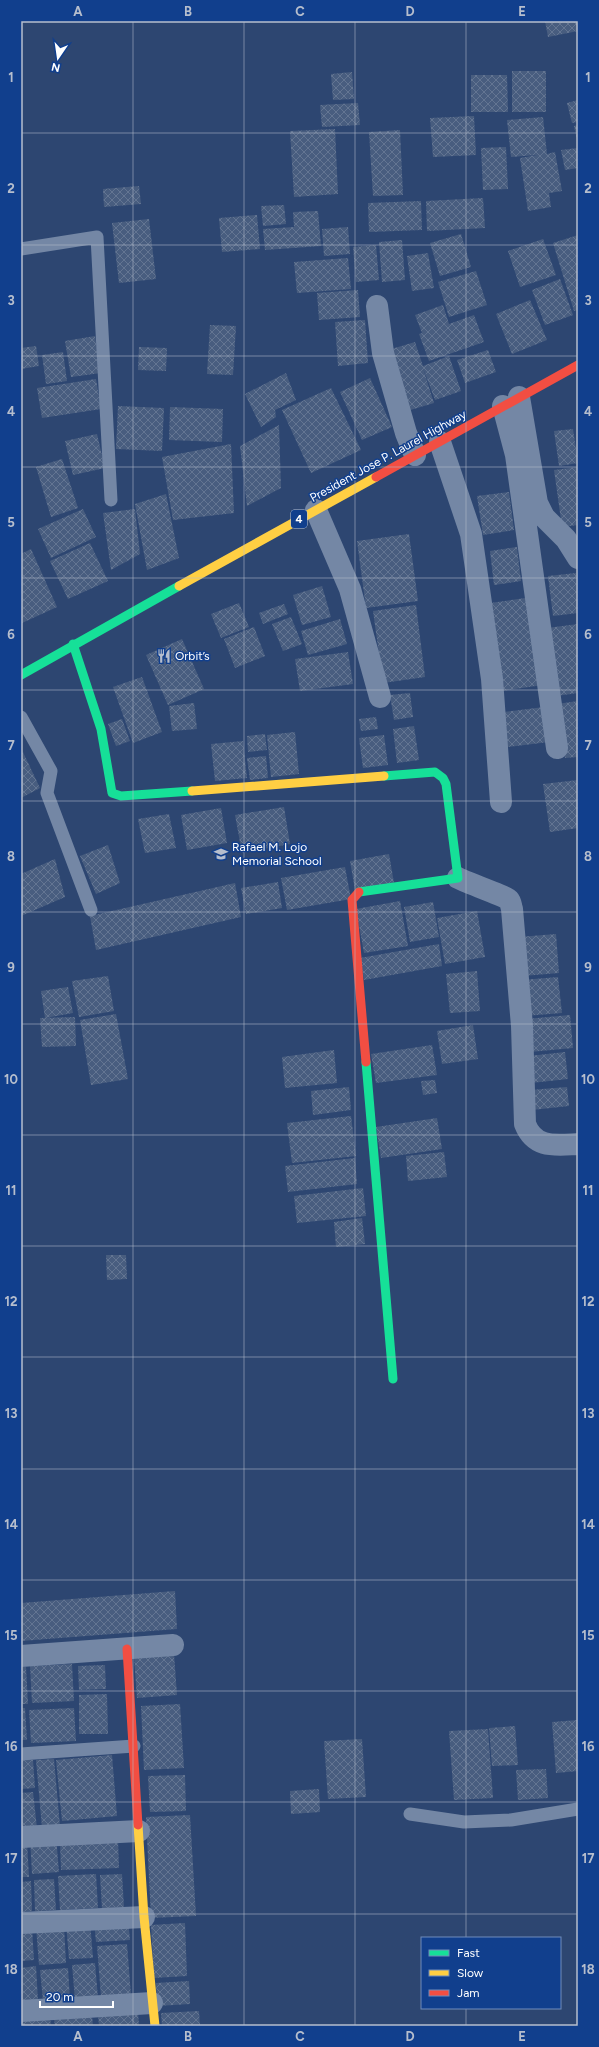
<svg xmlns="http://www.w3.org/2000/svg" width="599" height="2047" font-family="Figtree,sans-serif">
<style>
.building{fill:url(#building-cross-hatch)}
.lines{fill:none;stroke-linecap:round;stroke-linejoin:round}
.lane{stroke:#7487a5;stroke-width:13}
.street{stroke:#7487a5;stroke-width:22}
.fast{stroke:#16e098;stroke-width:9}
.slow{stroke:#ffcf43;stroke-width:9}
.jam{stroke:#f24e42;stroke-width:9}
.grid{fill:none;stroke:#b6becd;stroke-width:1;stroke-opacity:0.55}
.labels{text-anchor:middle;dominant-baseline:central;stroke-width:3;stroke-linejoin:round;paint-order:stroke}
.shield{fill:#113f8d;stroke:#b8c5dd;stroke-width:1}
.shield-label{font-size:11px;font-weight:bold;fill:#fff}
.street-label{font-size:12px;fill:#fff;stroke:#113f8d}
.poi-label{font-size:12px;fill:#fff;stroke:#113f8d;text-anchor:start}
.neatline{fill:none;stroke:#b6becd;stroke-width:1.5}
.grid-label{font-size:13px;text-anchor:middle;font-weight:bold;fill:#b6becd}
</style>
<defs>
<pattern id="building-cross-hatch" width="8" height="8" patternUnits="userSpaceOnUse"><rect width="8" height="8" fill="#485d7f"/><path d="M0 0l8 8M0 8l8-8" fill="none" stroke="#637592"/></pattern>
</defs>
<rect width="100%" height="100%" fill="#2d4671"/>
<path class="building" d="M545,21H577L578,31L548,37Z
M512,71H546V112H512Z
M352,72L354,99L333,100L331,74Z
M471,75H507L508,112H471Z
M578,100V122L572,123L567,103Z
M358,103L360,125L322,127L320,105Z
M474,116L476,155L433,157L430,118Z
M543,117L547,154L555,152L562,191L549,193L551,207L528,211L520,158L537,155L511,157L507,120Z
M578,125V140H577L574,126Z
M335,129L338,194L294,197L290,131Z
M400,130L403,195L373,196L369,132Z
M506,147L508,189L483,190L481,148Z
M578,148V168L565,170L561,150Z
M139,186L141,204L104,207L103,189Z
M483,198L485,228L427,231L426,201Z
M421,201L422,230L369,232L368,203Z
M284,205L286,224L263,226L261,206Z
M318,211L321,246L265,250L263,229L294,227L293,212Z
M257,215L260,249L222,252L219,218Z
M149,219L156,279L119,283L112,223Z
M348,227L350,254L324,256L322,229Z
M461,234L471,267L440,276L430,243Z
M578,235V310L574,311L553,243Z
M543,239L556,275L520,287L508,251Z
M402,240L405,280L382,282L379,242Z
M376,245L379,280L356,282L353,247Z
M428,253L434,288L412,291L407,256Z
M348,258L351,289L297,293L294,262Z
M476,271L487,305L449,317L438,282Z
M560,279L573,315L545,325L532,290Z
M358,290L360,317L319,320L317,293Z
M530,300L547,340L512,354L496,314Z
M443,305L449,324L474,315L484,342L429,361L419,334L422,333L415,315Z
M365,320L368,363L338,366L335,322Z
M210,325L236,326L233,375L207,374Z
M95,336L101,373L71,377L65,341Z
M415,342L423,366L449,356L461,391L435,400L423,368L434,403L407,411L388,350Z
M36,346L39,366L21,369V348Z
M139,347L167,348L166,371L138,370Z
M488,350L496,372L465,383L457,360Z
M63,352L67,381L46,384L42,355Z
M286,373L296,400L275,410L276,417L261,427L245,394Z
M370,378L392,427L362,440L340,392Z
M96,379L101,409L42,418L37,388Z
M331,388L361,450L311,473L282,410Z
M118,406L164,408L162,451L116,449Z
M170,407L223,409L222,442L169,440Z
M279,425L281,488L247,506L240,446Z
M573,429L578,463L559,466L554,431Z
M97,434L105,468L73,475L65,441Z
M231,444L234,513L173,520L162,457Z
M62,459L78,508L51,517L36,467Z
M578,467V525L562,527L554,470Z
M509,492L514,530L483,535L477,496Z
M166,494L179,558L147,570L135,504Z
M83,509L96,537L51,558L38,529Z
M135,509L140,554L111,570L103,513Z
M409,534L418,601L366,608L357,541Z
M90,543L108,581L68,599L50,561Z
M517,547L521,581L494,585L490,551Z
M31,549L57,607L22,623L21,554Z
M576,573L578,613L553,616L548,576Z
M322,586L331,617L302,625L293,595Z
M532,597L543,685L502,691L490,603Z
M239,603L249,627L221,638L211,614Z
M284,604L288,614L263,624L259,613Z
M416,605L425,677L383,683L373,611Z
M291,617L302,644L283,651L272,624Z
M340,619L347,644L308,655L301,631Z
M578,624V693L556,696L547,628Z
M254,627L265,656L235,668L224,639Z
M182,639L204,689L168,705L146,655Z
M348,652L353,684L300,691L295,659Z
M142,677L162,732L133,743L113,687Z
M410,693L413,717L394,720L390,695Z
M578,701V757L565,758L557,704Z
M194,703L197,729L172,731L169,706Z
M544,707L549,742L507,747L503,712Z
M376,717L378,729L361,731L359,719Z
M122,719L130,741L116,746L108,724Z
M414,726L419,760L397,763L393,729Z
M295,732L299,774L271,777L267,735Z
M265,734L267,750L248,752L247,736Z
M384,735L388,765L363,768L359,738Z
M243,741L247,778L215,781L211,744Z
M21,748L40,788L21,798Z
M266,756L268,778L250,780L247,758Z
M578,780V828L550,832L543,784Z
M284,807L290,844L242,853L235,815Z
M221,808L227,843L187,850L181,815Z
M169,814L176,848L145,853L138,819Z
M108,845L120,883L96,894L80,856Z
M389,854L394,883L355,890L350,861Z
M55,859L65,897L21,916V874Z
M345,867L351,899L287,910L281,878Z
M278,882L282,908L246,914L241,888Z
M235,883L241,917L96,950L90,916Z
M400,901L408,946L364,953L356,909Z
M433,902L439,937L410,942L404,907Z
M477,911L485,957L445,964L437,918Z
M556,934L559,973L523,976L519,937Z
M439,944L442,966L364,980L360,958Z
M477,971L480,1011L450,1013L446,974Z
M108,976L114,1011L79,1017L72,981Z
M558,977L562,1013L525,1016L522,980Z
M68,987L73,1013L45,1018L41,991Z
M116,1014L128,1079L91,1085L80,1020Z
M570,1015L573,1048L530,1052L526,1019Z
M75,1017L76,1046L42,1047L40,1018Z
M473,1025L478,1059L442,1064L437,1031Z
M432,1045L437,1075L376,1083L371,1054Z
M334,1050L337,1083L285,1088L282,1057Z
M565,1052L568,1079L531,1083L529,1056Z
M435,1080L437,1093L423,1095L421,1081Z
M349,1087L351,1110L313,1115L311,1091Z
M567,1087L569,1106L532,1110L530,1090Z
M351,1116L356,1156L292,1163L287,1123Z
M437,1118L442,1149L381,1158L376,1127Z
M444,1152L447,1177L408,1181L406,1156Z
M355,1158L357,1184L288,1192L285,1166Z
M363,1188L366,1216L297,1223L294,1196Z
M362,1218L365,1244L336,1247L334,1222Z
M106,1255H126L127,1279L107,1280Z
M175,1591L177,1629L21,1641V1603Z
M174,1654L177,1695L137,1698L134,1657Z
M72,1664L74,1701L32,1703L30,1666Z
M105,1665L106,1689L79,1690L78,1666Z
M21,1667H26L28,1704H21Z
M107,1694L108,1734H79V1695Z
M180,1704L184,1768L144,1770L141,1706Z
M21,1708H25L27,1740H21Z
M74,1708L76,1741L31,1743L29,1710Z
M578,1720V1771L556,1773L552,1722Z
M515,1726L518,1765L492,1766L489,1728Z
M488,1729L493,1798L454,1800L449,1731Z
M362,1739L366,1797L328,1799L324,1741Z
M112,1755L117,1816L62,1821L56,1760Z
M54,1759L60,1826L42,1828L36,1760Z
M21,1760H33L35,1788L21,1789Z
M546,1769L548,1798L518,1800L516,1770Z
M185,1775L186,1811L150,1812L148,1776Z
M319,1789L320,1812L291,1814L290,1791Z
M33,1792L37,1828L21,1830V1793Z
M190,1815L196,1916L151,1918L146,1817Z
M56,1836L59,1872L32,1874L30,1837Z
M118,1839L119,1868L61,1870L60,1842Z
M21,1842H27L29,1877H21Z
M96,1874L98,1908L60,1910L58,1876Z
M122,1874L124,1907L102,1909L100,1875Z
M54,1879L56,1910L35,1911L34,1880Z
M31,1881L32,1911L21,1912V1882Z
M128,1919L130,1940L96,1942L94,1921Z
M90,1921L93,1958L69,1959L66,1923Z
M185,1923L187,1976L154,1978L151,1925Z
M64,1926L66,1963L39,1965L36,1927Z
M32,1928L34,1960L21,1961V1929Z
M127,1944L131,1995L101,1997L97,1946Z
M95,1963L98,1998L75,2000L72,1965Z
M36,1966L38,2001L21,2002V1968Z
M68,1968L70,1999L43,2001L40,1970Z
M189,1981L190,2004L157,2006L156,1983Z
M138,2011L139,2026H99L98,2014Z
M199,2011L200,2026H162L161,2013Z
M92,2016L93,2026H55L54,2019Z
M50,2017L51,2026H21V2019Z"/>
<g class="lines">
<path class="lane" d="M21,249L97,237L111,500
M21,717L51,771L47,793L91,910
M21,1754L134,1746
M410,1814L464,1822L511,1820L578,1809"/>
<path class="street" d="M377,306L383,353L406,433L415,455
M519,397L537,503L544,517L566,539L578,558
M503,406L516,455L557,748
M440,442L471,534L492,679L501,802
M316,510L350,589L380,697
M458,878C465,882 508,897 509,900C511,902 511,907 512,909L522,1026L525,1124C535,1149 555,1145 578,1144
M21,1656L173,1645
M21,1837L139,1831
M21,1923L144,1917
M21,2011L152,2003"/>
<path class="fast" d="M73,644L101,729L112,793L121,796L192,791
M21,675L179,586
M359,892L458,878L446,784L443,778L435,772L384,776
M366,1062L393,1379"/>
<path class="slow" d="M179,586L376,477
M192,791L384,776
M138,1825L144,1917L155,2026"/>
<path class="jam" d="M376,477L578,365
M359,892L352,900L366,1062
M127,1649L138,1825"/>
</g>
<path class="grid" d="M133,21V2026M244,21V2026M355,21V2026M466,21V1938M21,133H578M21,245H578M21,356H578M21,467H578M21,578H578M21,690H578M21,801H578M21,912H578M21,1024H578M21,1135H578M21,1246H578M21,1357H578M21,1469H578M21,1580H578M21,1691H578M21,1802H578M21,1914H578M466,2008V2026"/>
<defs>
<symbol id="restaurant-bare" viewBox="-9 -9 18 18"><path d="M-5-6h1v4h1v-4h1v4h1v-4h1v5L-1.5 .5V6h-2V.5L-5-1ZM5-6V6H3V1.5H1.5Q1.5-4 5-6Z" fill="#b6becd" stroke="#113f8d" stroke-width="2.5" paint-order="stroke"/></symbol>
<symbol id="school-bare" viewBox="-9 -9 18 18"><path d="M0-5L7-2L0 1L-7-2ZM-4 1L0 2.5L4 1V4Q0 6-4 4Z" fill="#b6becd" stroke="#113f8d" stroke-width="2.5" paint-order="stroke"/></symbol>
</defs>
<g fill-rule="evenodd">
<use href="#restaurant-bare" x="154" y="646" width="20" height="20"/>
<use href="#school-bare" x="211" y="844" width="20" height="20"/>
</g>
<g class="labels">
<rect class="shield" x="291" y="510" width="16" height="18" rx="3"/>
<g class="shield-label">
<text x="299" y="519">4</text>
</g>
<g class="street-label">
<text transform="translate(388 456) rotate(-29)">President Jose P. Laurel Highway</text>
</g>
<g class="poi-label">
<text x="175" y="656">Orbit’s</text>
<text x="232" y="847">Rafael M. Lojo<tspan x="232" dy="14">Memorial School</tspan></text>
</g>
</g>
<rect width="599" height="2047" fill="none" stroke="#113f8d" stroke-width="44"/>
<rect x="421" y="1937" width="140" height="72" fill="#113f8d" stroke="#708cbb"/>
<rect x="429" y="1950" width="20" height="6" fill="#16e098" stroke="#708cbb"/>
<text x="457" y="1957" font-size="12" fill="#ffffff">Fast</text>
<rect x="429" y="1970" width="20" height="6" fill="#ffcf43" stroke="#708cbb"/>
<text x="457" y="1977" font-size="12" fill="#ffffff">Slow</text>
<rect x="429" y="1990" width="20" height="6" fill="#f24e42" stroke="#708cbb"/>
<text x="457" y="1997" font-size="12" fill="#ffffff">Jam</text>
<g transform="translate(58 58) rotate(193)" stroke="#113f8d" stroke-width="3" paint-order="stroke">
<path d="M0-3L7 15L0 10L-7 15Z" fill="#ffffff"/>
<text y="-6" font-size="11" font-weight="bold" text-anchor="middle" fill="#ffffff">N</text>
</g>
<path d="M40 2001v6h73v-6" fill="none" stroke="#ffffff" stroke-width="2"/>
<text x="46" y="2001" font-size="12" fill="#ffffff" stroke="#113f8d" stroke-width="3" paint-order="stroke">20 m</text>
<rect x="22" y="22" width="555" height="2003" class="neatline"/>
<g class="grid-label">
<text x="78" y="16">A</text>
<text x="188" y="16">B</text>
<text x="300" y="16">C</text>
<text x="410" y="16">D</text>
<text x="522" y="16">E</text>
<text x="11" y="82">1</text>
<text x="588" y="82">1</text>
<text x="11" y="193">2</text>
<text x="588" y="193">2</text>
<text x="11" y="305">3</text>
<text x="588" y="305">3</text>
<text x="11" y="416">4</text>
<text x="588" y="416">4</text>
<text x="11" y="527">5</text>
<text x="588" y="527">5</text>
<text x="11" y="639">6</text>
<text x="588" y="639">6</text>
<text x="11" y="750">7</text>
<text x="588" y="750">7</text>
<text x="11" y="861">8</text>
<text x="588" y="861">8</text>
<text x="11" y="972">9</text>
<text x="588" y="972">9</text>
<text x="11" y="1084">10</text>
<text x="588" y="1084">10</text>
<text x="11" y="1195">11</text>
<text x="588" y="1195">11</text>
<text x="11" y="1306">12</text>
<text x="588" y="1306">12</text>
<text x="11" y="1418">13</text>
<text x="588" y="1418">13</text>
<text x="11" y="1529">14</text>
<text x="588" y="1529">14</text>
<text x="11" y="1640">15</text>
<text x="588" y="1640">15</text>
<text x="11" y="1751">16</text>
<text x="588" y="1751">16</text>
<text x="11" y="1863">17</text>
<text x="588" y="1863">17</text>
<text x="11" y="1974">18</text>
<text x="588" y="1974">18</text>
<text x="78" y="2041">A</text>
<text x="188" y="2041">B</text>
<text x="300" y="2041">C</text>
<text x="410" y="2041">D</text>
<text x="522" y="2041">E</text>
</g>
</svg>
